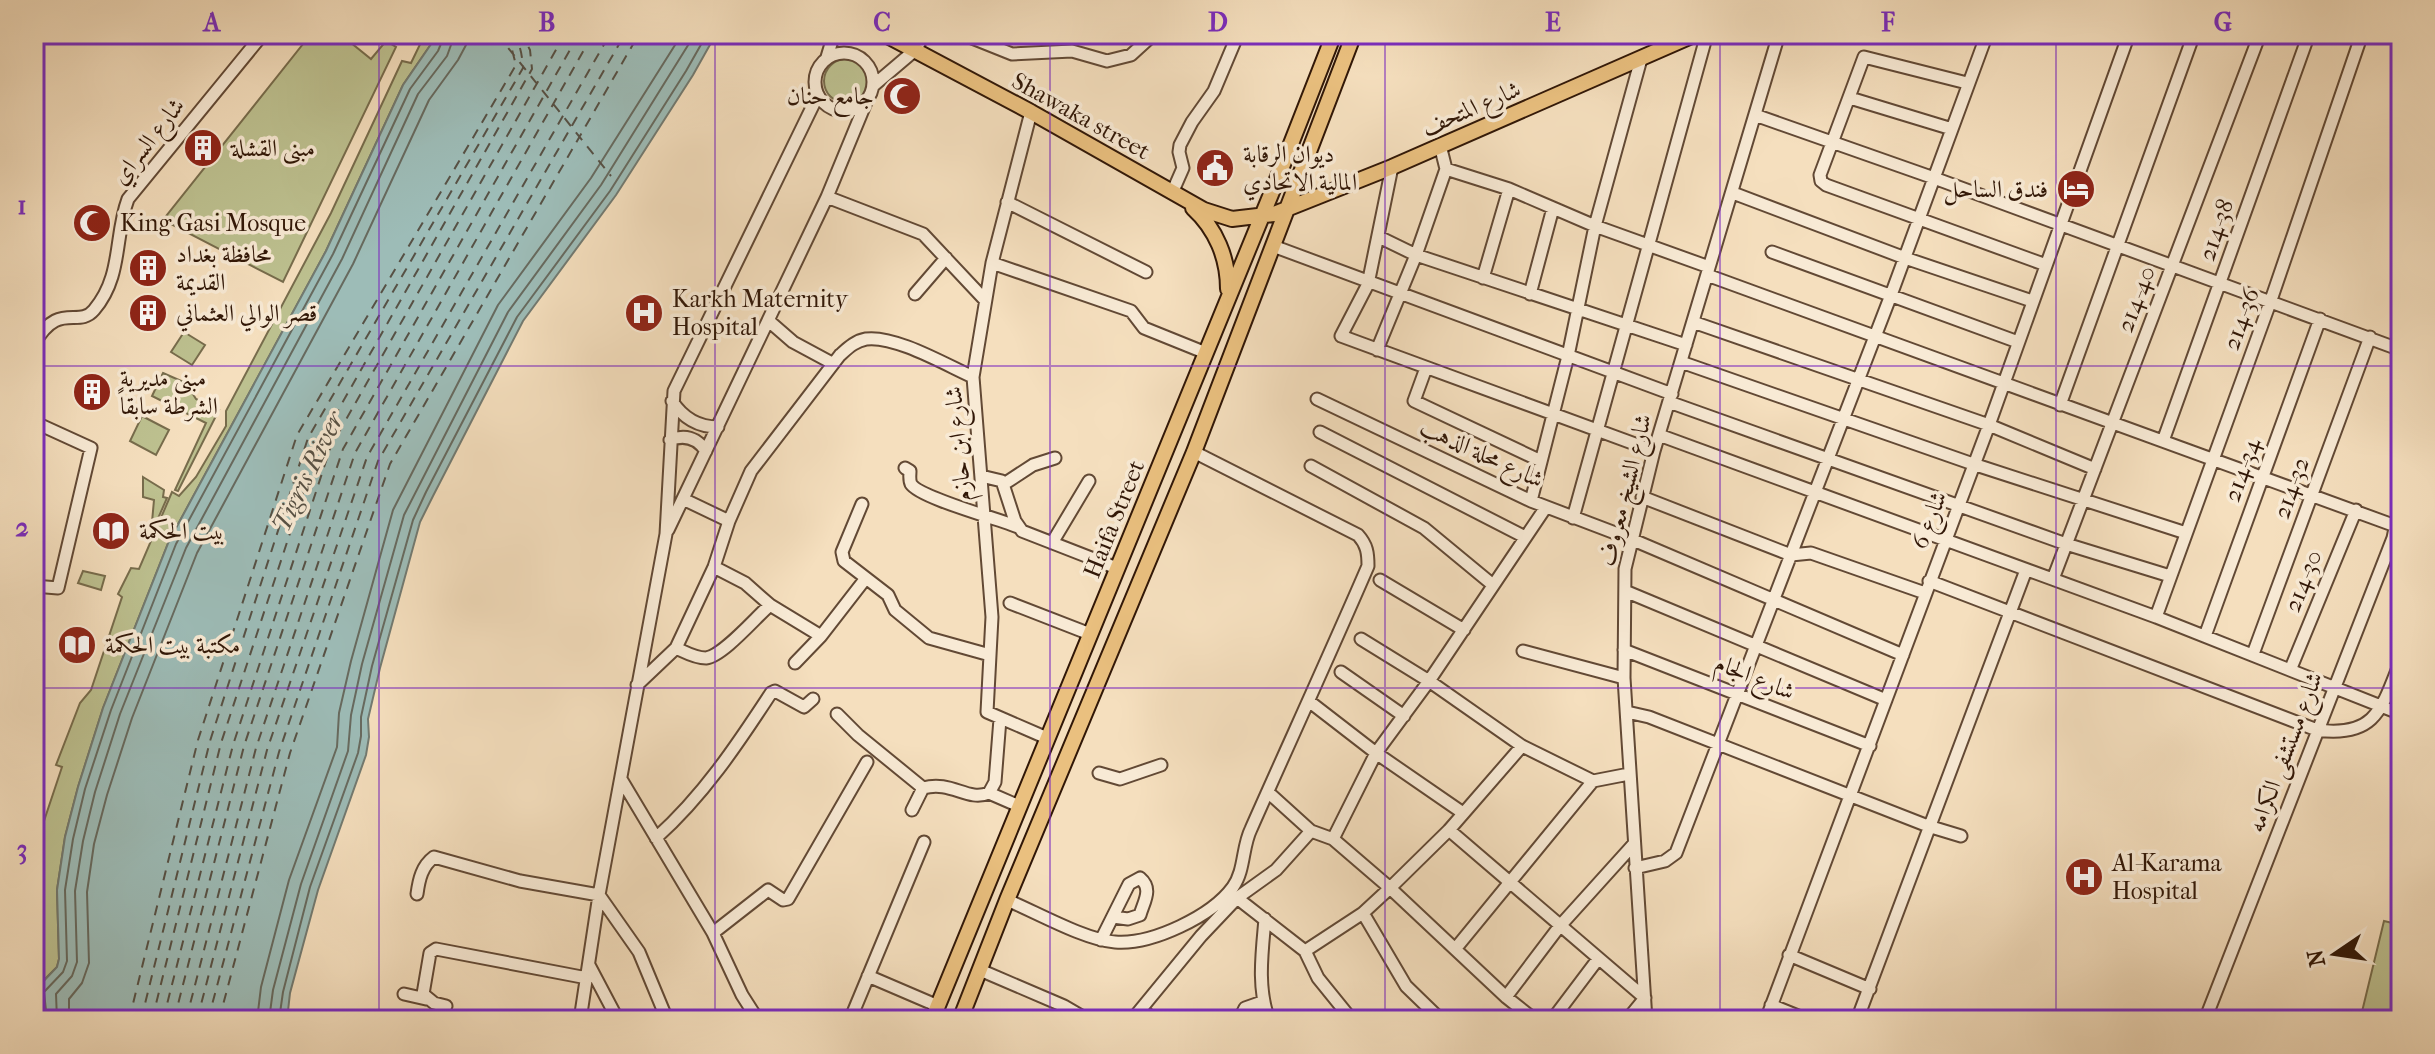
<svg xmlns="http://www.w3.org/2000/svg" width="2435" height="1054" font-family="'IM FELL French Canon',Amiri,serif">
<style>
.green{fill:#bdc190;stroke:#776c4c;stroke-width:2}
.water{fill:#9dbcb7;stroke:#727a71;stroke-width:2}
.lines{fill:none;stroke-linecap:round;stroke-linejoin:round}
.shore{stroke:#676a5f;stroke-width:2}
.ferry{stroke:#575145;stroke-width:2;stroke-dasharray:10 8;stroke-linecap:butt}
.minor-casing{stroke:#624935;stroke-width:15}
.major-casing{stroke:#311707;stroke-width:18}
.minor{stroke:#f8ead5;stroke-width:11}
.major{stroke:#eac07f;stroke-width:14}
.grid{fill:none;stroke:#7b2cbf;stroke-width:2;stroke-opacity:0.55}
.labels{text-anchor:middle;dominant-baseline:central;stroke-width:7;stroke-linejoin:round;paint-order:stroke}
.poi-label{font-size:24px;fill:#311707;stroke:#f8ead5;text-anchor:start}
.street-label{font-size:24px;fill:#311707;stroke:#f8ead5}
.water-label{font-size:26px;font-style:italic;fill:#575145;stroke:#f8ead5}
.neatline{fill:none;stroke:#7b2cbf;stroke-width:3}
.grid-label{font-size:26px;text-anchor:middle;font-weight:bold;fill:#7b2cbf}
</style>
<rect width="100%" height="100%" fill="#f5dfbe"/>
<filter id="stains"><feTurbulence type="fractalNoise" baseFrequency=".0025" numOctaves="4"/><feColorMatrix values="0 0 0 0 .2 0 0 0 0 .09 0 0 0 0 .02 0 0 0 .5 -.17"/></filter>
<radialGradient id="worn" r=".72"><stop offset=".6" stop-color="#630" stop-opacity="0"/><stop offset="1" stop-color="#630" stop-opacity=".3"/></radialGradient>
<path class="green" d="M311,34H340L371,59L386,41L396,47L283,282L163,220Z
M425,34H438L403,85L326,251L169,541L103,708L78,787L65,837L57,890L59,959L57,967L43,981L39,1020H34V851L62,767L56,765L80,703L91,690L122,597L118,594L131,568L139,569L172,492L179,496L196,477L226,426V411L331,213L402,61L411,63Z
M824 81a22 22 0 1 1 44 0a22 22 0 1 1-44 0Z
M184,332L205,345L192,365L171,352Z
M163,373L186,383L196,399L219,410L178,491L175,490L206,423L152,396Z
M142,416L169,430L156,455L130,441Z
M143,477L164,490L163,497L167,498L156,523L152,522L154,500L143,497Z
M83,571L105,576L101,590L78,583Z
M2384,921L2401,925V1020H2360Z"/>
<path class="water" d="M438,34H716L693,75L616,195L523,321L433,496L420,522L380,668L368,719L369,737L366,755L318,890L290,993L287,1020H39L38,987L57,967L59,959L57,890L65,837L78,787L103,708L169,541L326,251L403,85Z"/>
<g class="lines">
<path class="shore" d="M47,1020L44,992L63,972L67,961L65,890L73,839L85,789L111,710L176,544L333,254L410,89L438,51L445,34
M57,1020L56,994L72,976L77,962L75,891L83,841L95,792L120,714L186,548L342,259L418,94L447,56L455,34
M69,1020V999L82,983L89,963L87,892L94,844L107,795L132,718L197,553L353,264L429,100L458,60L466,45L467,34
M257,1020L261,987L289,880L337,747L339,713L351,661L393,510L498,305L591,178L682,34
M269,1020L273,990L301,884L348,751L351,715L362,664L404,515L508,312L601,185L695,34
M279,1020L283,992L310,887L358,753L361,736V717L372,666L413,520L426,492L517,317L610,191L686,71L707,34"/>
<path class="ferry" d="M497,34L611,176
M129,1020L198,740L297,435L516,65L510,42L503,34
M141,1020L210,741L308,438L523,68C522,56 521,42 511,34
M152,1020L221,743L320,442L532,69L530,50L522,34
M163,1020L233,745L331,446L565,34
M174,1020L244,746L343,449L579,34
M186,1020L256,748L355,453L593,34
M197,1020L267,750L367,457L610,34
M208,1020L279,752L378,461L625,34
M219,1020L290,753L390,464L639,34"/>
<defs>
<path id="minor" d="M962,34L1012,54L1072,51L1107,61L1131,55L1154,34
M815 82a29 29 0 1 1 58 0a29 29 0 1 1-58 0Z
M827,57L834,34
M1967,83L1864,57L1820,175L1821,181L1826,185L2046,265
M874,85L914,51L925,34
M1850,98L1952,129
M1031,112L992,263L973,377L992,617L987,712L1047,738
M1755,115L1934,178L2401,350
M1392,167L1368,284L1341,336L1654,451
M1446,169L1509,189L1595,226L1709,267
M1172,193L1183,168L1179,152L1180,145L1192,122L1214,91L1238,34
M1733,193L1905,258L2032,301
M827,197L923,234L985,300
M1007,202L1146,272
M1379,237L1416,255L1686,345
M1273,246L1672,394
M1772,252L2018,342
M992,263L1131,311L1144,328L1206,353
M1707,275L2401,528
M1483,278L1509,189
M915,294L946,258
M1530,294L1553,208
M770,322L793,342L832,363
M1693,322L1989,425L2095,469
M34,344C59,300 78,329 94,310C123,276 114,236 128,199L263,34
M1377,350L1416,255L1446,169L1440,145
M1681,362L1973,464L2186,533
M1426,368L1414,401L1541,461
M1317,399L1531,501L1631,539L1903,655
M672,401C683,418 698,427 718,427
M1669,402L2066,544L2170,576
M2060,405L2194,34
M34,422L91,448L58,588L34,586
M1320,432L1525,537
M1659,435L2156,617L2401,714
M670,440C685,434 697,438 706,451
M2163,441L2309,34
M1311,466L1424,528L1493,585
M905,468L910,471C910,475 909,480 911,484C920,498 999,519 1018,527
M981,476L1002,481L1015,521L1022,531L1117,568
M1004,484L1033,465L1055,458
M1642,497L1791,555L1811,553L1925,593
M683,499L729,521
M1531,501L1568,356L1595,226L1641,59
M862,504L842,552L844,561L888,595L895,610L929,638L990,655
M1573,518L1707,34
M668,530L827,197L867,100
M1052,543L1089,481
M714,567L745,583L770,605L821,636
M2053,579L2260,34
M1380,580L1464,630
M1929,581L2317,730C2376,738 2382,708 2401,660
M1625,591L1886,700
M1010,603L1090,634
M2156,617L2271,300L2362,34
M2205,636L2320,319
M1361,639L1429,681L1522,746L1593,781L1629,774
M676,648C685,652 695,658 706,658C723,656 756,617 770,605
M1624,650L1870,746
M1523,651L1624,678
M2253,654L2370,337
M795,663L821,636L866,578
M2291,668L2356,510
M1341,672L1404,716
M637,685L676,648L714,567L729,521L751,471L840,355C848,348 855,341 866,339C895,335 946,365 973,377
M1310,702L1376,753L1463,813
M1627,712L1649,717L1928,826L1961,836
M837,714L858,735L923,788
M1099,773L1120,779L1161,765
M621,779L713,933L742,995L758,1020
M989,793L1019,806
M1269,793L1311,831L1333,839L1390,888L1506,997L1535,1020
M912,810L923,788C952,780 967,802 989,793L995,782L1000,719
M1449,830L1645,998L1627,1020
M656,838C703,796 737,745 771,693L775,691L804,707L813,699
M1333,839L1376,753L1429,681L1546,507
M1635,868L1665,861L1676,853L1891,295L1987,34
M417,894C419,879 422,866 434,857L520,881L599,895L639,952L666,1017L672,1020
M1237,898L1305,951L1318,978L1352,1020
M1007,900C1036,912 1085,940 1115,942C1152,945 1212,916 1233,887C1245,870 1242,847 1251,829C1290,741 1330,654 1368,566C1368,553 1367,545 1358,535L1194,452
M1363,913L1406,986L1441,1020
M1265,919C1262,953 1257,988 1269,1020
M713,933L768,890L783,900L788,899L867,762
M1101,940L1129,884L1140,878C1153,889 1144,901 1140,915L1128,919L1113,917
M1456,948L1593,781
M1305,951L1363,913L1390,888L1449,830L1522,746
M1789,955L1870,989
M589,965L618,1020
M980,970L1064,1006L1088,1020
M868,976L938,1006
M404,994L426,999
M1506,997L1559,927L1633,845
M1771,1005L1808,1020
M446,1006L434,1003L423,994L430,953L436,949L587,978
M1143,1010L1154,1020
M580,1020L599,895L666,534L674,391L818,95
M693,1020H703
M850,1020L924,842
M1132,1020L1201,936L1237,898L1276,870L1311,831
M1239,1020L1245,1008L1262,1002
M1552,1020L1598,959
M1646,1020L1624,678L1625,569L1654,451L1779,34
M1766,1020L1989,425L2129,34
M1857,1020L2026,570
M2205,1020L2393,538L2401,499"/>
<path id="major" d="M884,34L1031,112L1204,210L1232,219L1274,214L1392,167L1696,34
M1193,208C1216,229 1228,258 1228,289
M932,1020L1276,182L1334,34
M960,1020L1007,900L1194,452L1354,34"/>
</defs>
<use href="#minor" class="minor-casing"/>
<use href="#major" class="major-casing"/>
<use href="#minor" class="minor"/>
<use href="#major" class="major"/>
</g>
<path class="grid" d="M379,34V1020M715,34V1020M1050,34V1020M1385,34V1020M1720,34V1020M2056,34V1020M34,366H2401M34,688H2401"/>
<defs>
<symbol id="mosque-disc" viewBox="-11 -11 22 22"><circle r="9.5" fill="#8f2418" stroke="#f8ead5"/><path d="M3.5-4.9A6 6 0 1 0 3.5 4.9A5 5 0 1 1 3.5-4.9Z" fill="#fff"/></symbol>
<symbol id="building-disc" viewBox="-11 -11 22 22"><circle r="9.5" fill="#8f2418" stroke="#f8ead5"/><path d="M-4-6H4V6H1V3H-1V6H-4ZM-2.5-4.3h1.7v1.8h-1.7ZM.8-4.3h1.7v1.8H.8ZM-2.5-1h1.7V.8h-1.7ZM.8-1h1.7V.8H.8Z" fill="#fff"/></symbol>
<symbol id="civic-disc" viewBox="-11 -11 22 22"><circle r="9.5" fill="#8f2418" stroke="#f8ead5"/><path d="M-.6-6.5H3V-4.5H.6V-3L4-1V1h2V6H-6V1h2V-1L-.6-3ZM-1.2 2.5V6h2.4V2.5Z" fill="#fff"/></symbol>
<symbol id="hotel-disc" viewBox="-11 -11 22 22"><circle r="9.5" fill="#8f2418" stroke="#f8ead5"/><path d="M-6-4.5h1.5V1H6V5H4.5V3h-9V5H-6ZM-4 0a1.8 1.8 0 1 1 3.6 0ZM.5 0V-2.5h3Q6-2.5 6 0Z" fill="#fff"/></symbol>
<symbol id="hospital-disc" viewBox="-11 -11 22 22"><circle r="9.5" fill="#8f2418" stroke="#f8ead5"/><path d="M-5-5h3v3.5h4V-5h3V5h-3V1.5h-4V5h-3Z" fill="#fff"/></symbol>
<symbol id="library-disc" viewBox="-11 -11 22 22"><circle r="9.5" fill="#8f2418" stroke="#f8ead5"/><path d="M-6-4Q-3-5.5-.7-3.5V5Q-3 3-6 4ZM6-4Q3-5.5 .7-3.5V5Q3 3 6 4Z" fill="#fff"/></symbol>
</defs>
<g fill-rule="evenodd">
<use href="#mosque-disc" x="880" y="74" width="44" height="44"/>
<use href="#building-disc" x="181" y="126" width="44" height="44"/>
<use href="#civic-disc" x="1193" y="146" width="44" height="44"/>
<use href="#hotel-disc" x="2054" y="167" width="44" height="44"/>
<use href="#mosque-disc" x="70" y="201" width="44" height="44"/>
<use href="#building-disc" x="126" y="246" width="44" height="44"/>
<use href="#building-disc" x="126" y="291" width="44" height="44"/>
<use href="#hospital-disc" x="622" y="291" width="44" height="44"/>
<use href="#building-disc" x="70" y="370" width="44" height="44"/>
<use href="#library-disc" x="89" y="509" width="44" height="44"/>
<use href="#library-disc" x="55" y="623" width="44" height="44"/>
<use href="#hospital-disc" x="2062" y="855" width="44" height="44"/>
</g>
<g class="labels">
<g class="poi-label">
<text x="874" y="96" text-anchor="end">جامع حنان</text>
<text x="231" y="148">مبنى القشلة</text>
<text x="1243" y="154">ديوان الرقابة<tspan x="1243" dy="28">المالية الاتحادي</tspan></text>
<text x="2048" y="189" text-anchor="end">فندق الساحل</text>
<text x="120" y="223">King Gasi Mosque</text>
<text x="176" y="254">محافظة بغداد<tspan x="176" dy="28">القديمة</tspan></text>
<text x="672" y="299">Karkh Maternity<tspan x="672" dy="28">Hospital</tspan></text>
<text x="176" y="313">قصر الوالي العثماني</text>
<text x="120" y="378">مبنى مديرية<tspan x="120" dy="28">الشرطة سابقاً</tspan></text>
<text x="139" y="531">بيت الحكمة</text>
<text x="105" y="645">مكتبة بيت الحكمة</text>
<text x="2112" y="863">Al-Karama<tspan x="2112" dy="28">Hospital</tspan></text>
</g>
<g class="street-label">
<text transform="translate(1471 108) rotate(-23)">شارع المتحف</text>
<text transform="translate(1081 116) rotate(29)">Shawaka street</text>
<text transform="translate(148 141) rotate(-52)">شارع السراي</text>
<text transform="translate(2216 230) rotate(-71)">214-38</text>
<text transform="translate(2136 299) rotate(-69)">214-40</text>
<text transform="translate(2241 319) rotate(-70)">214-36</text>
<text transform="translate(958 444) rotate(-95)">شارع ابن حازم</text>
<text transform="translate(1482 453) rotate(25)">شارع محلة الذهب</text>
<text transform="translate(2242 470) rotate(-70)">214-34</text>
<text transform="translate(2291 488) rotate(-70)">214-32</text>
<text transform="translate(1625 490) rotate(-76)">شارع الشيخ معروف</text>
<text transform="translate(1114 519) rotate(-68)">Haifa Street</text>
<text transform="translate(1929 520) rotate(-69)">شارع 6</text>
<text transform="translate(2303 581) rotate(-68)">214-30</text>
<text transform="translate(1755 677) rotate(22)">شارع الجام</text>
<text transform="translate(2285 752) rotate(-69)">شارع مستشفى الكرامه</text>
</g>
<g class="water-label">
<text transform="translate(308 472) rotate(-64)">Tigris River</text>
</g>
</g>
<rect width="2435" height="1054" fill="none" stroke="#f5dfbe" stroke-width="88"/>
<g transform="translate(2335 954) rotate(257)" stroke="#f8ead5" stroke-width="6" paint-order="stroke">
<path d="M0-6L14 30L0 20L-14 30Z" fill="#311707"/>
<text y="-12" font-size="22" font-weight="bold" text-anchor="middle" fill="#311707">N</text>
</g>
<rect x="44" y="44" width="2347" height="966" class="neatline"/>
<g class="grid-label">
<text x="212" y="31">A</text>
<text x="547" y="31">B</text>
<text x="882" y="31">C</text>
<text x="1218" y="31">D</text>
<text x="1553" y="31">E</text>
<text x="1888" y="31">F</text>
<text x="2223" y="31">G</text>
<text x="22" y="214">1</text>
<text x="22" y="536">2</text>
<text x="22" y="858">3</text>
</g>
<rect width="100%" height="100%" filter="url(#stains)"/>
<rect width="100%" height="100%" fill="url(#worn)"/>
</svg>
